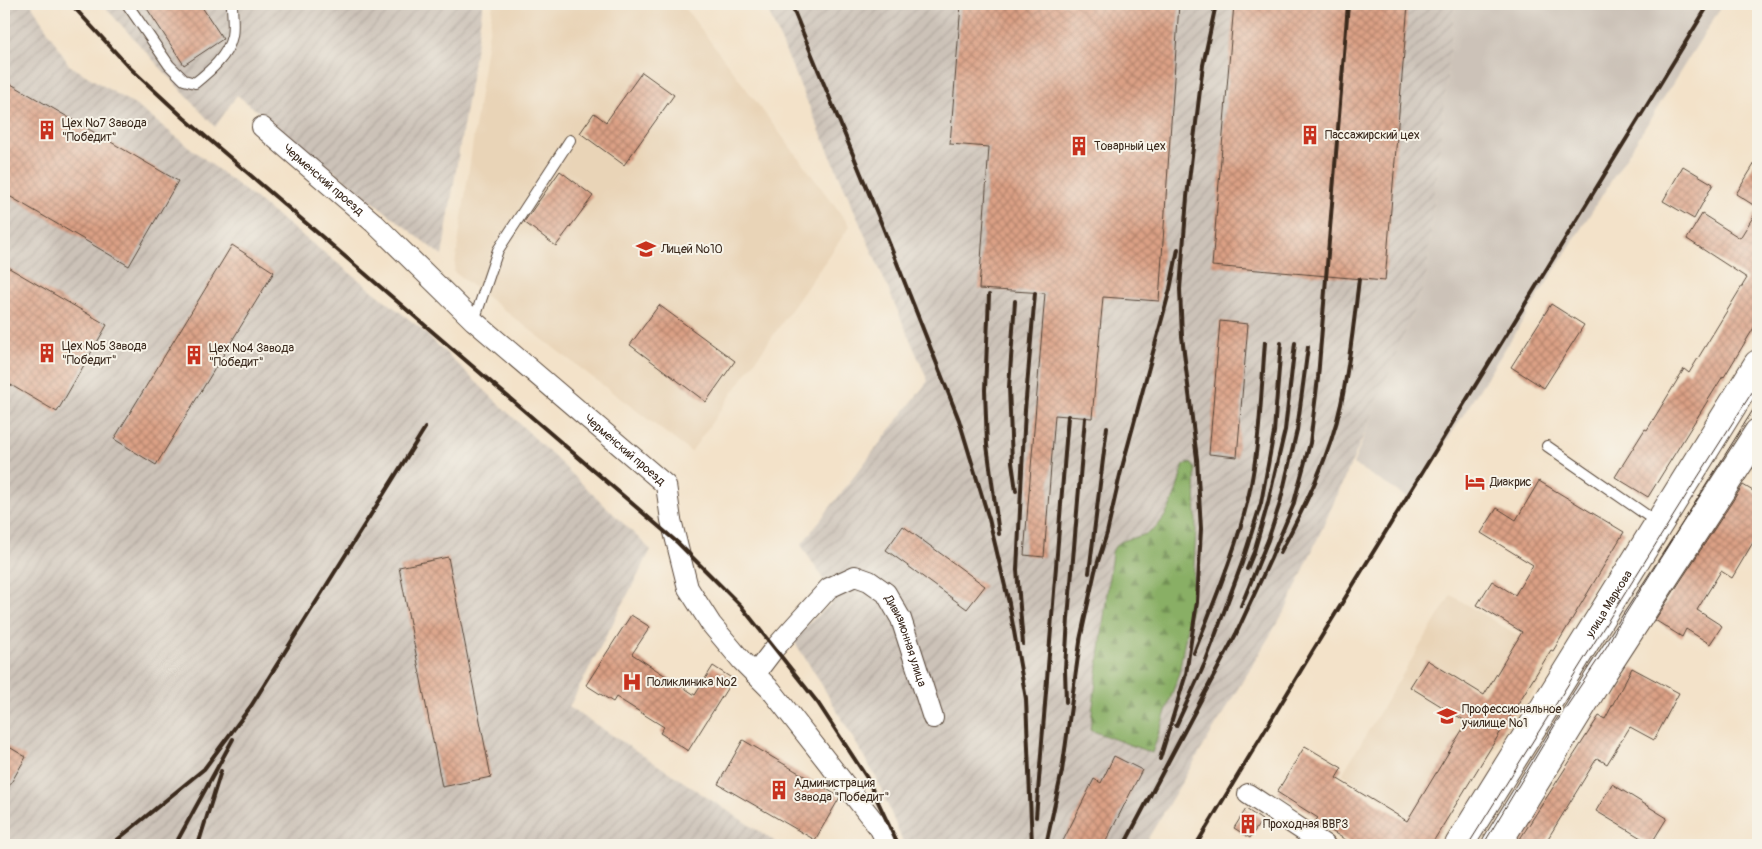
<svg xmlns="http://www.w3.org/2000/svg" width="1762" height="849" font-family="Pangolin,sans-serif">
<style>
.built{fill:#e9d4b7}
.industrial{fill:url(#industrial-furrows)}
.railway{fill:#ccc2b8}
.forest{fill:url(#forest-firs);stroke:#626c42}
.building{fill:url(#building-cross-hatch)}
.lines{fill:none;stroke-linecap:round;stroke-linejoin:round}
.lane-casing{stroke:#574638;stroke-width:12}
.street-casing{stroke:#574638;stroke-width:22}
.primary-casing{stroke:#574638;stroke-width:30}
.lane{stroke:#fff;stroke-width:10}
.street{stroke:#fff;stroke-width:20}
.primary{stroke:#fff;stroke-width:28}
.tram{stroke:#3b2a1e;stroke-width:1}
.rail{stroke:#3b2a1e;stroke-width:4}
.labels{text-anchor:middle;dominant-baseline:central;stroke-width:4;stroke-linejoin:round;paint-order:stroke}
.poi-label{font-size:12px;fill:#3b2a1e;stroke:#f7f3e8;text-anchor:start}
.street-label{font-size:12px;fill:#3b2a1e;stroke:#f7f3e8}
</style>
<defs>
<pattern id="industrial-furrows" width="10" height="10" patternUnits="userSpaceOnUse" patternTransform="scale(1.25)"><rect width="10" height="10" fill="#ccc2b8"/><path d="M-1 1l2-2M0 10L10 0M9 11l2-2" fill="none" stroke="#b0a79e"/></pattern>
<pattern id="forest-firs" width="22" height="20" patternUnits="userSpaceOnUse" patternTransform="scale(1.25)"><rect width="22" height="20" fill="#89af65"/><path d="M5 1l3.5 6h-7zM16 11l3.5 6h-7z" fill="#718f53"/></pattern>
<pattern id="building-cross-hatch" width="8" height="8" patternUnits="userSpaceOnUse" patternTransform="scale(1.25)"><rect width="8" height="8" fill="#dba085"/><path d="M0 0l8 8M0 8l8-8" fill="none" stroke="#b3836c"/></pattern>
</defs>
<rect width="100%" height="100%" fill="#f7f3e8"/>
<filter id="ink" filterUnits="userSpaceOnUse"><feTurbulence type="fractalNoise" baseFrequency=".02" numOctaves="2"/><feDisplacementMap in="SourceGraphic" scale="10" xChannelSelector="R" yChannelSelector="G"/><feConvolveMatrix kernelMatrix="1 2 1 2 8 2 1 2 1" color-interpolation-filters="sRGB"/></filter>
<filter id="wash" filterUnits="userSpaceOnUse"><feTurbulence type="fractalNoise" baseFrequency=".0096" numOctaves="4" result="noise"/><feDisplacementMap in="SourceGraphic" scale="20" xChannelSelector="R" yChannelSelector="G"/><feGaussianBlur stdDeviation="1.12" result="paint"/><feColorMatrix in="noise" values="0 0 0 0 0 0 0 0 0 0 0 0 0 0 0 0 0 1.4 0 .05"/><feComposite in="paint" operator="in"/></filter>
<g filter="url(#wash)">
<rect width="100%" height="100%" fill="#f3e2c9"/>
<path class="built" d="M493,4H682L850,226L691,452L454,272Z
M1451,595L1556,658L1440,833L1342,774Z"/>
<path class="industrial" d="M4,4H31L69,65L138,107L419,327L651,550L569,707L780,845H4Z
M102,4H483L442,256L237,95L215,127Z
M765,4H1455L1426,281L1371,419L1287,607L1144,845H904L877,779L816,675L792,638L836,599L801,545L928,381Z"/>
<path class="railway" d="M1455,4H1723L1410,499L1353,464L1426,281Z"/>
<path class="forest" d="M1189,463L1192,464L1195,469L1196,530L1192,599L1179,673L1152,753L1090,730L1112,553C1117,533 1145,543 1159,524C1172,509 1179,484 1183,466Z"/>
<g id="blocks">
<path class="building" d="M144,4H200L223,39L184,65Z
M961,4H1179L1159,301L1103,297L1092,418L1055,415L1044,557L1024,555L1045,293L979,289L989,147L950,144Z
M1234,4H1408L1385,281L1212,266Z
M642,72L674,95L624,165L580,133L594,113L606,122Z
M4,80L178,181L129,266L4,193Z
M1758,158V208L1736,194Z
M1683,166L1713,184L1694,219L1663,201Z
M560,171L593,196L556,246L524,222Z
M1758,209V321L1724,377L1723,376L1648,497L1615,477L1645,429L1647,430L1684,369L1689,373L1747,278L1687,239L1702,214L1740,238Z
M232,245L274,272L156,465L114,439Z
M4,265L107,325L57,412L4,381Z
M1551,304L1584,325L1544,388L1511,367Z
M659,305L735,361L706,402L630,345Z
M1220,321L1248,324L1237,457L1209,454Z
M1539,481L1624,532L1553,651L1551,650L1431,845H1354L1315,821L1318,818L1277,792L1305,746L1342,768L1336,778L1407,821L1467,722L1410,687L1427,660L1484,695L1522,632L1477,605L1492,581L1515,595L1533,565L1481,533L1497,508L1516,520Z
M1743,485L1758,494V534L1732,578L1721,571L1697,610L1722,626L1710,644L1686,629L1682,637L1655,620Z
M903,526L985,586L967,609L886,550Z
M448,557L491,777L442,787L399,567Z
M631,615L650,627L632,654L695,695L713,666L733,679L688,751L660,733L664,727L616,697L613,702L586,685Z
M1632,668L1679,693L1654,740L1630,727L1607,764L1597,758L1544,845H1516L1599,716L1605,719Z
M743,740L840,797L815,840L718,784Z
M4,744L26,757L4,795Z
M1114,756L1142,770L1104,845H1061L1094,779L1101,783Z
M1612,784L1667,818L1651,844L1596,811Z
M1246,809L1262,820L1250,838L1234,828Z"/>
</g>
</g>
<g filter="url(#ink)">
<use href="#blocks" fill-opacity="0" stroke="#574638" stroke-width="1"/>
<g class="lines">
<defs>
<path id="lane" d="M127,4L169,65L184,80L195,83C210,71 228,56 232,36C234,26 232,14 232,4
M474,321L498,250L570,140
M1547,446L1658,523"/>
<g id="street">
<path id="s1" d="M262,127L374,223L474,321L666,485L671,520L688,588L711,624L742,661L771,690L880,829L888,845"/>
<path id="s2" d="M755,674L774,649L829,588L855,576L869,581L886,593L901,619L933,718"/>
<path d="M1248,794L1325,845"/>
</g>
<g id="primary">
<path id="s3" d="M1459,845L1758,364"/>
<path d="M1496,845L1599,678L1758,433"/>
</g>
</defs>
<use href="#lane" class="lane-casing"/>
<use href="#street" class="street-casing"/>
<use href="#primary" class="primary-casing"/>
<use href="#lane" class="lane"/>
<use href="#street" class="street"/>
<use href="#primary" class="primary"/>
<path class="tram" d="M1468,845L1687,494L1758,383
M1483,845L1561,715L1607,646L1616,629L1758,402"/>
<path class="rail" d="M71,4L130,68L184,118L678,543L741,606L818,703L867,778L898,845
M791,4L882,225L959,420L989,519L1009,603L1026,699L1032,845
M989,295L985,390L987,445L999,534
M1015,301L1009,387L1012,462L1016,491
M1280,553C1305,506 1330,456 1341,404C1350,363 1354,321 1359,279
M1247,569L1254,552L1268,503L1285,430L1295,343
M1089,573L1107,427
M1241,606L1268,540L1280,503L1297,430L1308,347
M1080,640L1095,571L1107,533L1120,475L1170,289L1178,249
M1023,644L1017,570L1025,410L1035,293
M1194,653C1214,601 1237,549 1249,494C1260,445 1261,393 1265,342
M1066,702L1065,669L1068,618L1085,418
M1176,726L1205,663L1242,563L1261,503L1274,432L1281,343
M1160,759L1186,674L1197,602L1201,529L1197,459L1182,336L1180,289L1187,197L1203,65L1216,4
M1036,817L1068,416
M111,845L204,769L251,706L425,428
M175,845L233,739
M198,845L221,771
M1046,845L1062,771L1081,635
M1124,845L1236,634L1271,558L1293,506L1310,443L1318,378L1348,4
M1196,845L1312,652L1709,4"/>
</g>
</g>
<defs>
<symbol id="building-bare" viewBox="-9 -9 18 18"><path d="M-4-6H4V6H1V3H-1V6H-4ZM-2.5-4.3h1.7v1.8h-1.7ZM.8-4.3h1.7v1.8H.8ZM-2.5-1h1.7V.8h-1.7ZM.8-1h1.7V.8H.8Z" fill="#c8321e" stroke="#f7f3e8" stroke-width="2.5" paint-order="stroke"/></symbol>
<symbol id="university-bare" viewBox="-9 -9 18 18"><path d="M0-5L7-2L0 1L-7-2ZM-4 1L0 2.5L4 1V4Q0 6-4 4Z" fill="#c8321e" stroke="#f7f3e8" stroke-width="2.5" paint-order="stroke"/></symbol>
<symbol id="hotel-bare" viewBox="-9 -9 18 18"><path d="M-6-4.5h1.5V1H6V5H4.5V3h-9V5H-6ZM-4 0a1.8 1.8 0 1 1 3.6 0ZM.5 0V-2.5h3Q6-2.5 6 0Z" fill="#c8321e" stroke="#f7f3e8" stroke-width="2.5" paint-order="stroke"/></symbol>
<symbol id="hospital-bare" viewBox="-9 -9 18 18"><path d="M-5-5h3v3.5h4V-5h3V5h-3V1.5h-4V5h-3Z" fill="#c8321e" stroke="#f7f3e8" stroke-width="2.5" paint-order="stroke"/></symbol>
</defs>
<g fill-rule="evenodd">
<use href="#building-bare" x="33" y="116" width="28" height="28"/>
<use href="#building-bare" x="1296" y="121" width="28" height="28"/>
<use href="#building-bare" x="1065" y="132" width="28" height="28"/>
<use href="#university-bare" x="632" y="235" width="28" height="28"/>
<use href="#building-bare" x="33" y="339" width="28" height="28"/>
<use href="#building-bare" x="180" y="341" width="28" height="28"/>
<use href="#hotel-bare" x="1461" y="468" width="28" height="28"/>
<use href="#hospital-bare" x="618" y="668" width="28" height="28"/>
<use href="#university-bare" x="1433" y="702" width="28" height="28"/>
<use href="#building-bare" x="765" y="776" width="28" height="28"/>
<use href="#building-bare" x="1234" y="810" width="28" height="28"/>
</g>
<g class="labels">
<g class="poi-label">
<text x="62" y="123">Цех №7 Завода<tspan x="62" dy="14">"Победит"</tspan></text>
<text x="1325" y="135">Пассажирский цех</text>
<text x="1094" y="146">Товарный цех</text>
<text x="661" y="249">Лицей №10</text>
<text x="62" y="346">Цех №5 Завода<tspan x="62" dy="14">"Победит"</tspan></text>
<text x="209" y="348">Цех №4 Завода<tspan x="209" dy="14">"Победит"</tspan></text>
<text x="1490" y="482">Диакрис</text>
<text x="647" y="682">Поликлиника №2</text>
<text x="1462" y="709">Профессиональное<tspan x="1462" dy="14">училище №1</tspan></text>
<text x="794" y="783">Администрация<tspan x="794" dy="14">Завода "Победит"</tspan></text>
<text x="1263" y="824">Проходная ВВРЗ</text>
</g>
<g class="street-label">
<text stroke="none"><textPath href="#s1" startOffset="81">Черменский проезд</textPath></text>
<text stroke="none"><textPath href="#s1" startOffset="486">Черменский проезд</textPath></text>
<text stroke="none"><textPath href="#s3" startOffset="284">улица Маркова</textPath></text>
<text stroke="none"><textPath href="#s2" startOffset="230">Дивизионная улица</textPath></text>
</g>
</g>
<rect width="1762" height="849" fill="none" stroke="#f7f3e8" stroke-width="20"/>
</svg>
